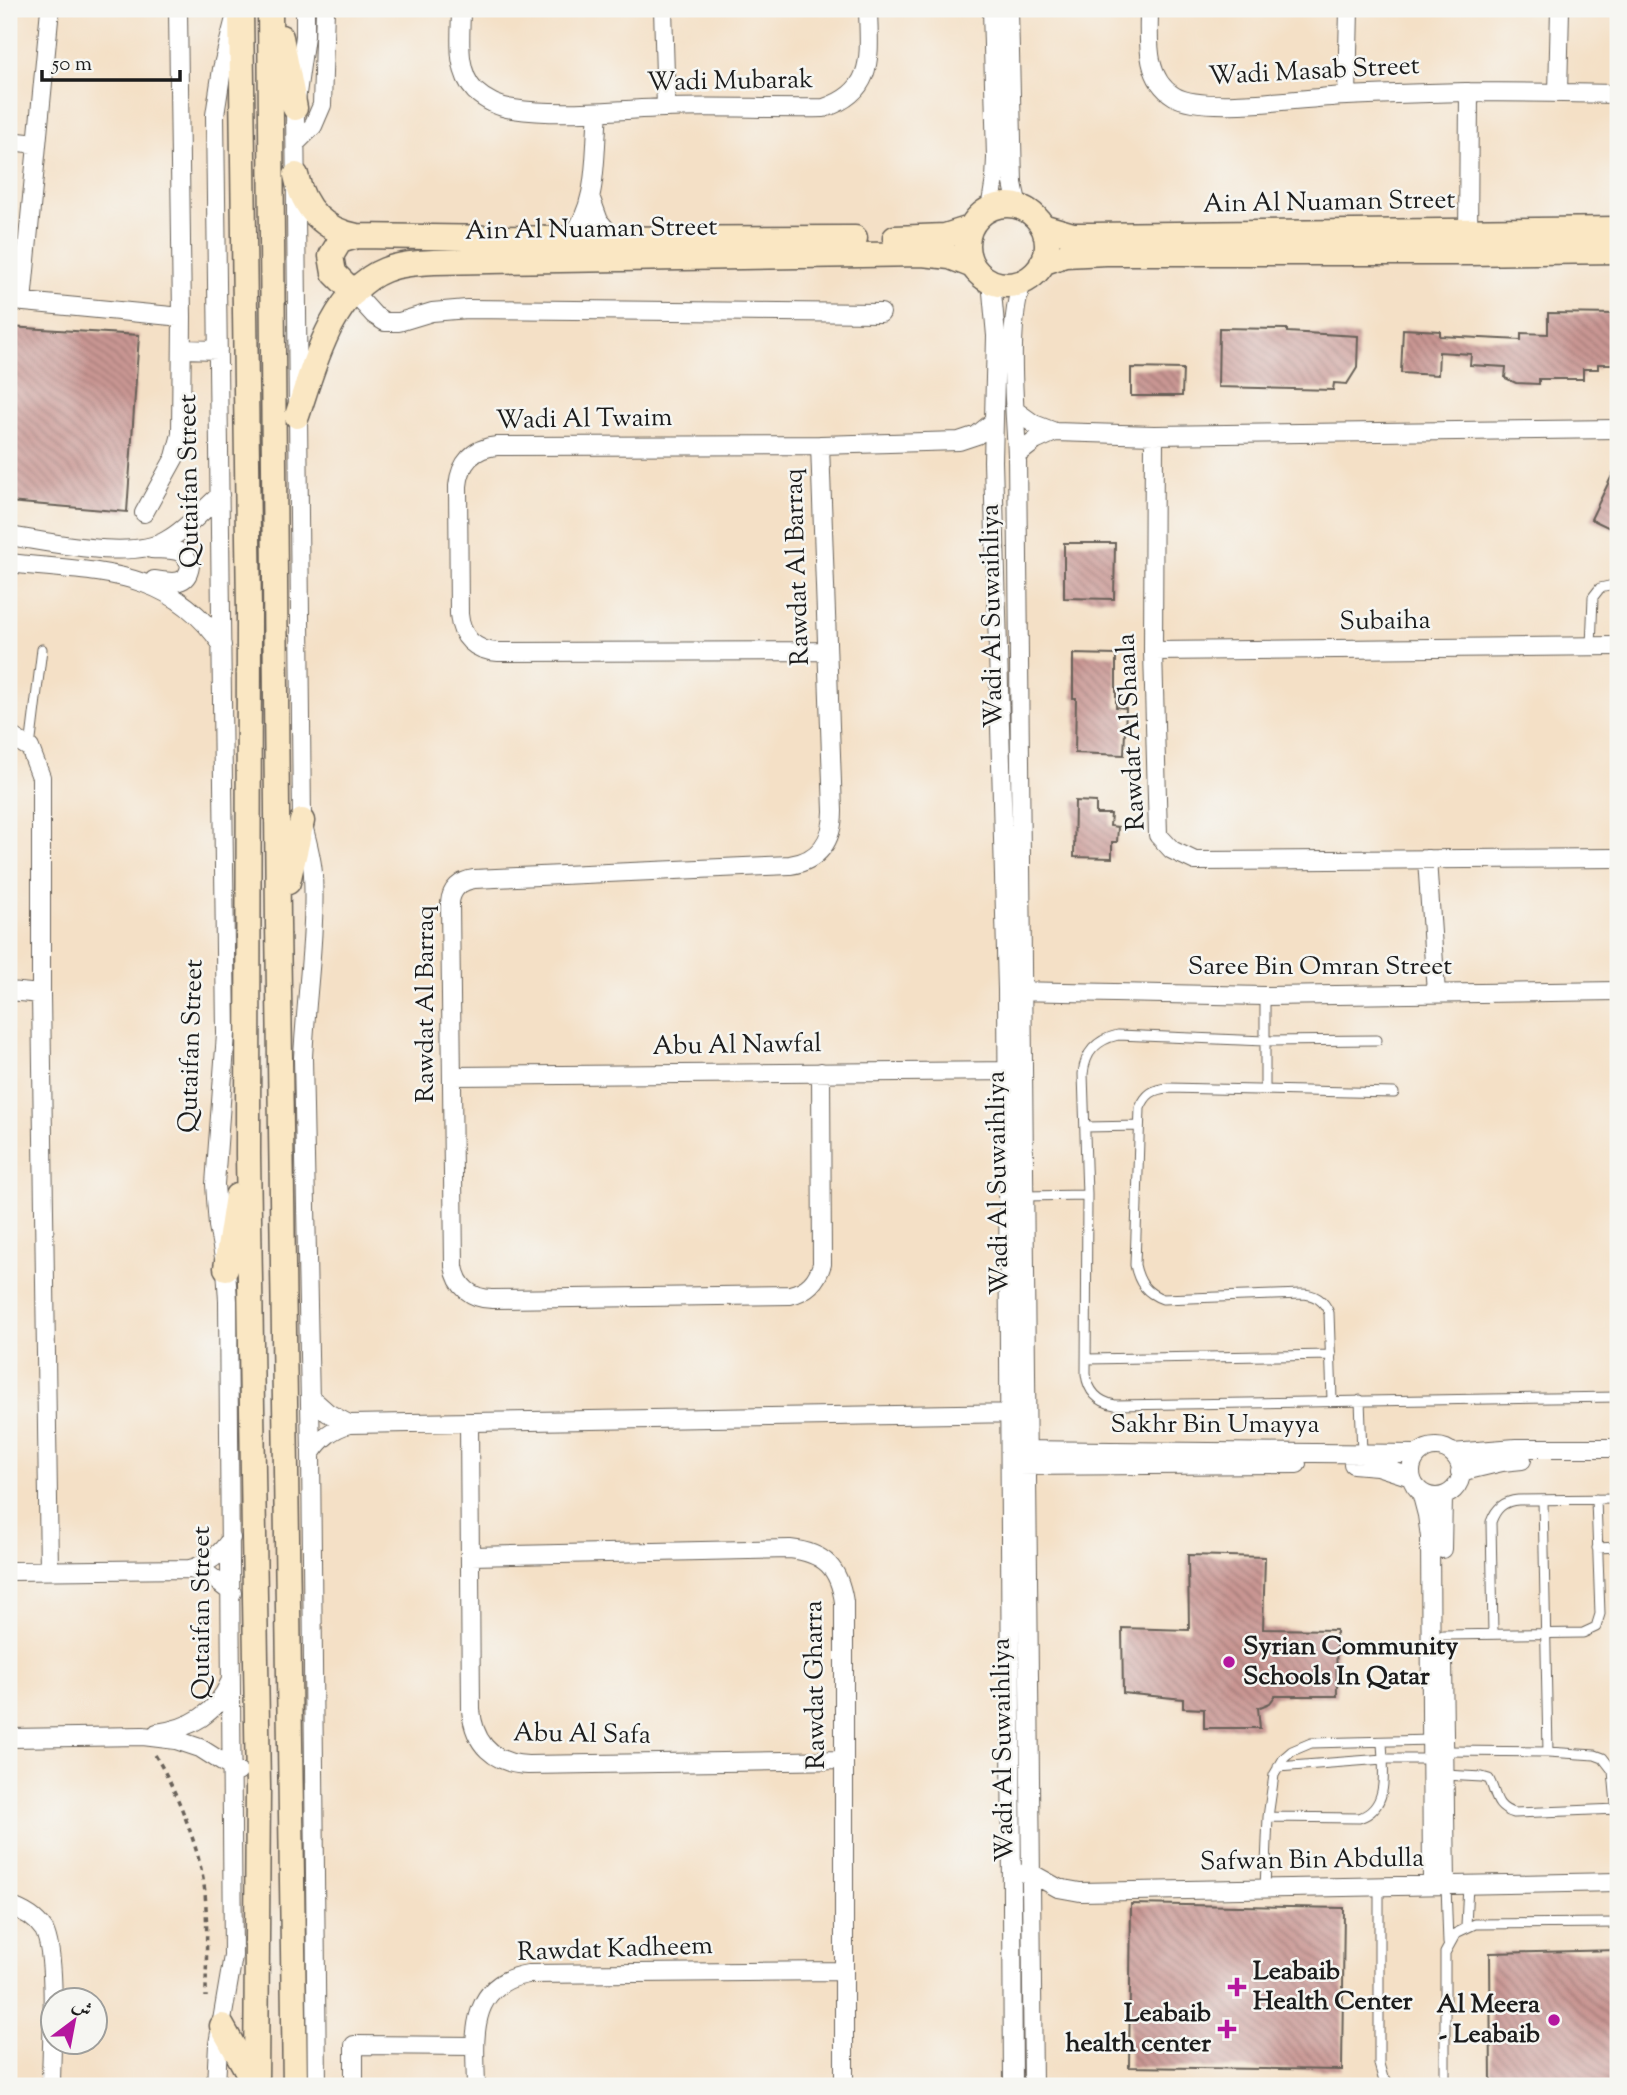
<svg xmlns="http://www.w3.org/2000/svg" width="1627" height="2095" font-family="'Sorts Mill Goudy',Amiri,serif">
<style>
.building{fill:url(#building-back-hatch)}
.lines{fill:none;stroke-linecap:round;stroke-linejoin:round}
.lane-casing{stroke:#686158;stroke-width:11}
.street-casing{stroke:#686158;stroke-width:20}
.secondary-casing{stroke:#686158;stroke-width:27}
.path{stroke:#686158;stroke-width:3.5;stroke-dasharray:5 5;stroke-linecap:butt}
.lane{stroke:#fff;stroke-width:9}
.street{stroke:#fff;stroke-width:18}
.secondary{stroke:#fae7c3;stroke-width:24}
.poi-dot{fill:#b5179e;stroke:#f6f6f2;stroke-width:2.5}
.labels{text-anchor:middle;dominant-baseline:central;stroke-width:5;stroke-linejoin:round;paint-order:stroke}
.street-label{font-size:26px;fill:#1c1c1c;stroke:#f6f6f2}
.poi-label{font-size:26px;font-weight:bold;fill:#1c1c1c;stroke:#f6f6f2;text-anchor:start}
</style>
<defs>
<pattern id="building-back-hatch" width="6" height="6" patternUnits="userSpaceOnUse" patternTransform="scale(1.75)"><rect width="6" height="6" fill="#c99693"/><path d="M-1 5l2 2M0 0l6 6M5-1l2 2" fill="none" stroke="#a27a77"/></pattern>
</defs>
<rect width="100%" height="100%" fill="#f6f6f2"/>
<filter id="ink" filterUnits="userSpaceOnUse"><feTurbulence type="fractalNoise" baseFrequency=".0143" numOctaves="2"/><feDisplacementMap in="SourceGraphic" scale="14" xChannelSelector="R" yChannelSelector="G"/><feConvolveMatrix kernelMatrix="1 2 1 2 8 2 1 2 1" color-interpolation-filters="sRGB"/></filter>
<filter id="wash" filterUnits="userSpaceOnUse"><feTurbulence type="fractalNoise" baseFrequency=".00686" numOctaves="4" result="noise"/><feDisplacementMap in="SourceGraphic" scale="28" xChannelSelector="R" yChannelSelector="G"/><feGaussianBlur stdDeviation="1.57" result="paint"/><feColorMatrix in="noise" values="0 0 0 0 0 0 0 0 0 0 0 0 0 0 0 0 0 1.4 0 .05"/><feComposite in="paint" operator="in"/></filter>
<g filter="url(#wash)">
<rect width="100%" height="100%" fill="#f4e0c6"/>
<g id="blocks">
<path class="building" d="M1548,313L1618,314V364H1598V369H1583V379H1539V384L1516,383L1505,378L1506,367L1470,365L1471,354L1439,352L1438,375L1401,373L1403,329L1440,331V336L1521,340V333L1548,334Z
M9,327L139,335L127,512L9,502Z
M1219,328L1287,329V332L1358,336L1357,368L1347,384L1334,383L1333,390L1218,387Z
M1131,368L1183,369L1182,396H1131Z
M1618,463V532L1591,519Z
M1064,543H1115L1114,599L1064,598Z
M1073,654L1116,655V707L1126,708L1124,755L1075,753L1076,698H1073Z
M1075,801L1096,802V814H1111L1110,826L1118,827L1117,842H1112V858L1074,857Z
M1188,1555L1265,1557L1263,1629L1336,1630L1337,1696H1275L1270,1703L1258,1708L1260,1728H1204V1709L1183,1708V1699L1123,1693L1122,1628L1189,1630Z
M1131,1904L1344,1908L1342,2070L1129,2067Z
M1618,1950V2086H1491L1490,1953Z"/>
</g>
</g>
<g filter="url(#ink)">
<use href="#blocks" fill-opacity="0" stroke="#686158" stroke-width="2"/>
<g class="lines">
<defs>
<path id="lane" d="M1591,646L1593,597L1600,588L1618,584
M30,748L42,649
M1377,1040L1265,1041L1118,1035C1096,1040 1085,1052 1083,1074L1087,1195L1086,1374C1088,1391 1098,1402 1115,1405L1618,1397
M1265,1090V996
M1086,1127L1139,1126
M1024,1196L1087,1195
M1086,1359L1331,1355
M1332,1400L1329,1313C1324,1300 1315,1294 1301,1294L1163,1299C1146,1293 1139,1283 1135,1265L1140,1108C1146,1094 1153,1089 1168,1088L1394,1093
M1360,1400L1362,1453
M1543,1500L1548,1752
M1597,1548L1618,1547
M1493,1634L1491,1522C1496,1508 1504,1501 1518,1500L1618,1499
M1443,1635L1583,1633L1596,1627L1600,1614L1596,1499
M1444,1751L1548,1752L1595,1755L1603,1758L1613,1771L1618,1827
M1278,1767L1383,1759H1432
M1445,1775L1482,1777L1489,1779C1497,1794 1494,1807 1514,1813L1618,1809
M1268,1817L1359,1818C1391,1808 1383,1768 1382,1742
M1446,1885L1448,1943
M1379,1886V2064L1383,2078L1392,2086
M1265,1888L1268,1817L1274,1775L1284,1758L1292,1751L1311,1743L1432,1740
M1466,1926L1468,1885
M1445,2086V1953L1456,1933L1475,1924L1618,1923"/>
<path id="street" d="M305,9V36L295,108L302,821C306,838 312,856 313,874C316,935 306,997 303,1058L311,1453L317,2086
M461,9C461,35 455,70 475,91C486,101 499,107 513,109C559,116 616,110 663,108C716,106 770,109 824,108C876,91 869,55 868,9
M663,9L666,108
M1009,9L1013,183L1018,207
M1149,9C1149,38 1144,78 1174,96C1203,114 1308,97 1347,96C1388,94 1429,93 1469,92C1519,92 1569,93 1618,94
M1558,93L1560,9
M1347,96L1349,9
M9,141L37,144
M296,143L313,126L322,105L325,9
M591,199L599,221L614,239
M990,209L995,179L996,158L992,9
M570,239C599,205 594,155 598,112
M1468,243L1469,92
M991,281L996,336L993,461L1007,990L1013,2086
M1023,281C1006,322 1015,408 1017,455L1033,2086
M354,293L374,315L385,322H399L432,312L467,309L881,313
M14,301L182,317
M22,302L50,9
M182,349L218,350
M1016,411L1034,424L1055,432L1154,435L1618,429
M1154,435L1153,651L1158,835L1172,850L1195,861L1618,858
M820,445L833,811C833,840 819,861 790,865L474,879C460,881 451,889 450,903L454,1266C457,1287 472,1299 492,1299L790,1295C808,1291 817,1281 822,1264L821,1072
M1017,455L1035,441L1055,432
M144,513L175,457L181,434L182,317L178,9
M9,536C50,542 132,561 167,540C187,529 203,510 220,495
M151,549C167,550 185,546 190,566C187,587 170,582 154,580
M9,563C94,573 169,566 222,645
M827,651L498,652C475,651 461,638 459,614L458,486C460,463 473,448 497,446L820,445L959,441L977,435L993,422
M1153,651L1618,646
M9,735L30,748L41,777V994L49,1571
M1427,859L1436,993
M9,991L41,994
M1013,991L1265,996L1618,991
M452,1076L1017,1071
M310,1397L328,1413L349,1424
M469,1423L471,1710C474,1744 494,1764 528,1765L844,1760
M1411 1472a25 25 0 1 1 50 0a25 25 0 1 1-50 0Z
M1016,1450L1418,1454
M311,1453C321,1438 332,1429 349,1424L1020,1413
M1452,1453L1516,1448H1618
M1353,1464L1377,1466L1411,1477
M1017,1466L1297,1464
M1460,1472L1502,1462L1522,1460
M1421,1492L1427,1515L1430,1537L1432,1885
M1442,1549L1443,1496
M471,1556L790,1549C825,1553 839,1568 844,1602V2086
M190,1569L209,1575L232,1593
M9,1571L190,1569C208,1564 221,1555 231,1538
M1443,1661L1446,1885
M157,1733C191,1728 216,1714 230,1682
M9,1738L143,1736L176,1740L200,1748L238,1772
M1024,1873H1031L1058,1888L1080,1892L1618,1882
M9,1906C22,1910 36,1918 44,1930C58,1957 51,2052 51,2086
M216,2086L218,2044L233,1956L228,1301L226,1268L218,1226L215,1184L226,1034L215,115L222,69L234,22
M354,2086V2045L475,2046
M476,2086C475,2039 467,1984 528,1974L843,1971"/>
<path id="secondary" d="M241,9L249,613L248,1155L258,1787L256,2086
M270,9L278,923L295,2086
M281,37L295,108
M296,175C303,208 323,230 357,236L570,239L855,238
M967 245a40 40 0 1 1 80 0a40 40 0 1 1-80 0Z
M1042,226L1073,235H1092L1618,229
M895,238L945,236L970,228
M1042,263L1065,255L1106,253H1468L1618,251
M354,293L334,273L331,256L340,241L357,236
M297,416C313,368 332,291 385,270C400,264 417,263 434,262L922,254L950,257L973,266
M288,882L302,821
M226,1268L237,1196
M222,2026L255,2085"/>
</defs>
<use href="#lane" class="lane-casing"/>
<use href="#street" class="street-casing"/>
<use href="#secondary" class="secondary-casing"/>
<path class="path" d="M155,1755C177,1790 201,1852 205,1893C208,1927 206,1963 206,1997"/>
<use href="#lane" class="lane"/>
<use href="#street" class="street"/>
<use href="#secondary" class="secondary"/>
</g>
</g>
<g class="poi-dot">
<circle cx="1229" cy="1662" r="7"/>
<path d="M1233.5 1976.5h7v7h7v7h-7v7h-7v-7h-7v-7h7z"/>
<circle cx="1554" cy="2020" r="7"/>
<path d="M1223.5 2018.5h7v7h7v7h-7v7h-7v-7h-7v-7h7z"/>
</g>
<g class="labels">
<g class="street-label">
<text transform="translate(1314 72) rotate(-3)">Wadi Masab Street</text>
<text transform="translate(730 82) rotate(-1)">Wadi Mubarak</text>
<text transform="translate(1329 203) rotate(-1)">Ain Al Nuaman Street</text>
<text transform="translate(591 230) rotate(-1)">Ain Al Nuaman Street</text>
<text transform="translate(584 420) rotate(-1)">Wadi Al Twaim</text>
<text transform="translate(190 481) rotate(-91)">Qutaifan Street</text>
<text transform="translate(798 567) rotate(-92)">Rawdat Al Barraq</text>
<text transform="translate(993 616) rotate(-91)">Wadi Al Suwaihliya</text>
<text transform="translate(1385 622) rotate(-1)">Subaiha</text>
<text transform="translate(1132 732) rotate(-93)">Rawdat Al Shaala</text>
<text x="1320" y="967">Saree Bin Omran Street</text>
<text transform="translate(426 1004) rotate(-90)">Rawdat Al Barraq</text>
<text transform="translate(192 1046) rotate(-88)">Qutaifan Street</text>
<text transform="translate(737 1046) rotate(-1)">Abu Al Nawfal</text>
<text transform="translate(999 1183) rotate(-91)">Wadi Al Suwaihliya</text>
<text x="1215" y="1425">Sakhr Bin Umayya</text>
<text transform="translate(202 1613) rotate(-90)">Qutaifan Street</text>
<text transform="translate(816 1685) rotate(-91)">Rawdat Gharra</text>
<text transform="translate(582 1735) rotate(1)">Abu Al Safa</text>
<text transform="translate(1004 1750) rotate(-91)">Wadi Al Suwaihliya</text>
<text transform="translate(1312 1861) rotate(-1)">Safwan Bin Abdulla</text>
<text transform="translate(615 1950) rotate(-2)">Rawdat Kadheem</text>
</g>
<g class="poi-label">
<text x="1243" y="1647">Syrian Community<tspan x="1243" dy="30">Schools In Qatar</tspan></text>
<text x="1253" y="1972">Leabaib<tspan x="1253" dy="30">Health Center</tspan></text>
<text x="1540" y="2005" text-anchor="end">Al Meera<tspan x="1540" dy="30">- Leabaib</tspan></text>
<text x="1211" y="2014" text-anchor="end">Leabaib<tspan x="1211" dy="30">health center</tspan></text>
</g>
</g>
<rect width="1627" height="2095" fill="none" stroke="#f6f6f2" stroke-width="35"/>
<g transform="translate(74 2021) rotate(32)"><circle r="33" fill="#f6f6f2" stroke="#9f9f9c" stroke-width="2"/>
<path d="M0-5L12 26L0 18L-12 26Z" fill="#b5179e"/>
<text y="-10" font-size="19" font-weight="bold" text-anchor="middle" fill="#1c1c1c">ش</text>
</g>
<path d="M42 70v10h138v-10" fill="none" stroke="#1c1c1c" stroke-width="3.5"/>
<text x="52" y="70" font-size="21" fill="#1c1c1c" stroke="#f6f6f2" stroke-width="5" paint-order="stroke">50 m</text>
</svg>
